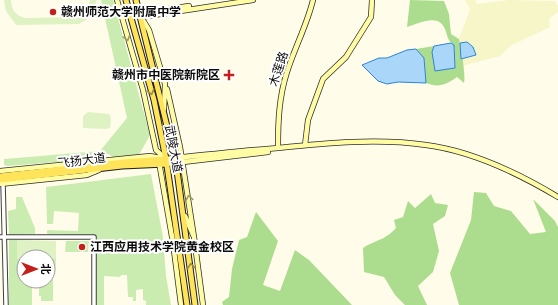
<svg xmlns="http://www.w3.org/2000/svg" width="558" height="305" font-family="Spectral,'Noto Sans SC',serif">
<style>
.farmland{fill:#f7f6c8}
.green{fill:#cbecb1}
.forest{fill:#acdd8f}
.pitch{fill:#def2c3}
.water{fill:#aad6fa;stroke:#2c85d6}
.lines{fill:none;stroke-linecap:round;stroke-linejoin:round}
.street-casing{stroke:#3e3e3e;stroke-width:5.5}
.secondary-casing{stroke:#2d2d2d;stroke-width:6}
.primary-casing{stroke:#1c1c1c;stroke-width:7}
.street{stroke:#fff;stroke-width:3.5}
.secondary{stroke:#fffca4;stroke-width:4.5}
.primary{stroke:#ffe459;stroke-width:5}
.oneway{stroke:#9d9c67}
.oneway2{stroke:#9d8d3a}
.poi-dot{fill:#c41f1a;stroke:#fff;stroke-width:1.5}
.labels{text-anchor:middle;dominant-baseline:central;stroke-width:4;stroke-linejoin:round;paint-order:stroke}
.poi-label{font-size:12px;font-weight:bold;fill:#0b0b0b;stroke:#fff;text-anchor:start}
.street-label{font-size:12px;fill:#0b0b0b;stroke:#fff}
</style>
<rect width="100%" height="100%" fill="#fffce9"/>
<path class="farmland" d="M465,0H475L477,4L509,0L555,1L558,6V12L549,19L550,27L512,45L500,56L462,66L461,59L476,56L467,42L460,43L459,39L470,9Z"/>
<path class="green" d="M101,0H113L150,135L139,155L113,157L108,154L85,156L80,160L8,166L4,165V159L100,151L127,118Z
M151,174L163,237L166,276L171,305H146V301L143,300V289L136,290V301H133V297H128L127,275H121L120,277L104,276V305H96L95,236L47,234V230L78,231L79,213L54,211L53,224H47L46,187Z
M16,197H22L35,228V234L9,235L8,211L16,209Z
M9,240H17V259H24V281H32V305H9Z
M66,241H89L88,252H65Z
M48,259H56L55,273H53V301H41V296H39V281H48Z"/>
<path class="forest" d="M410,0L444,1L449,14L451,34L459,39C461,48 466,75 464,83L457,77C446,85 438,88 426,83L424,58L416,49L434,46L432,52L455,68L454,45C448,41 448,38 446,32C440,12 421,23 407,27Z
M474,192L486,193L494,206L511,211L530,234L546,232L533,199L555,221L558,227V305H459L450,273L471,220Z
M431,194L435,203L448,205L445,216L433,224L439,251L433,272L418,286L427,305H405L395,295L384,277L364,272L363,248C377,239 384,241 396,228L394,220L403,217L408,201L415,208Z
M256,212L278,241L263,285L280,291L295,250L309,260L352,305H223L222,302L229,297L232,269L239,240L247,237Z"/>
<path class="pitch" d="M4,0H11C11,9 16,17 26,18L80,17L87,11L90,0H96V2L91,17L79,24L16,25L6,11Z
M88,112L109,114L111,118L110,128L107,129L83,128V116Z
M17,240L56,241V259H48V257L17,259Z"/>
<path class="water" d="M467,42L473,47L476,55L461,59L460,43Z
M451,43L454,45L455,68L435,71L432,52L434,46Z
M416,49L424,58L426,83L398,82L387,84L378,81L362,65L379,58H387L407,50Z"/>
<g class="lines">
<defs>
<path id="street" d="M3,183L6,305
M0,237H94V305"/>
<path id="secondary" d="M117,0L143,90L156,150L166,159
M140,13L189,6
M167,89L180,147L194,237
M164,109L165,84L149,30L141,17L253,0
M305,145L308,120L323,79L346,57L371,17L372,0
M278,147C278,121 279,97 287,72C295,47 307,25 313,0
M159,162L172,237
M166,164L268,152
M0,171L150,156L166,159C203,155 240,151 278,148C327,143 377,138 426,145C473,151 518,173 558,197
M0,184L87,175L99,170
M185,216L194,237L203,305
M172,235L181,305"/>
<path id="primary" d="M126,0L154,100L166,159L187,305
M136,0L176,163L195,305
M0,176L124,162L166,159
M0,180L122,166L166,164"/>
</defs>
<use href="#street" class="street-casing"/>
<use href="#secondary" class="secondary-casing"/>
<use href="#primary" class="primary-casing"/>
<use href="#street" class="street"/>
<use href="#secondary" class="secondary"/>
<use href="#primary" class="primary"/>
</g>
<defs><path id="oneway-chevron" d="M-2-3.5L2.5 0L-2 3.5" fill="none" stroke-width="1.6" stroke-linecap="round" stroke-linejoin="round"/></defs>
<g class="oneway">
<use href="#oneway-chevron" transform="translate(127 38) rotate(74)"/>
<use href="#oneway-chevron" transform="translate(189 198) rotate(-99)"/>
</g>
<g class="oneway2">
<use href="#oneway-chevron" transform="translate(151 92) rotate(75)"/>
<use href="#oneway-chevron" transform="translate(191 266) rotate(-97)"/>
</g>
<g class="poi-dot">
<circle cx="53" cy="12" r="4"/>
<path d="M227 69h4v4h4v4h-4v4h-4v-4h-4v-4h4z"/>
<circle cx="82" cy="247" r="4"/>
</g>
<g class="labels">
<g class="poi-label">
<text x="61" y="12">赣州师范大学附属中学</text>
<text x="220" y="75" text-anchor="end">赣州市中医院新院区</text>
<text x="90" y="247">江西应用技术学院黄金校区</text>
</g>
<g class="street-label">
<text transform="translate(279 69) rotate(-72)">木莲路</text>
<text transform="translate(173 149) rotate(79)">武陵大道</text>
<text transform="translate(82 161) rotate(-7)">飞扬大道</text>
</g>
</g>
<g transform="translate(36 269) rotate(90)"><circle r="19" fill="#ffffff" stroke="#9d9d9d"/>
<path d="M0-3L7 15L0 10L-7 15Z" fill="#c41f1a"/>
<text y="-6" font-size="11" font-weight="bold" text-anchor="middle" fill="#0b0b0b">北</text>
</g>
</svg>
